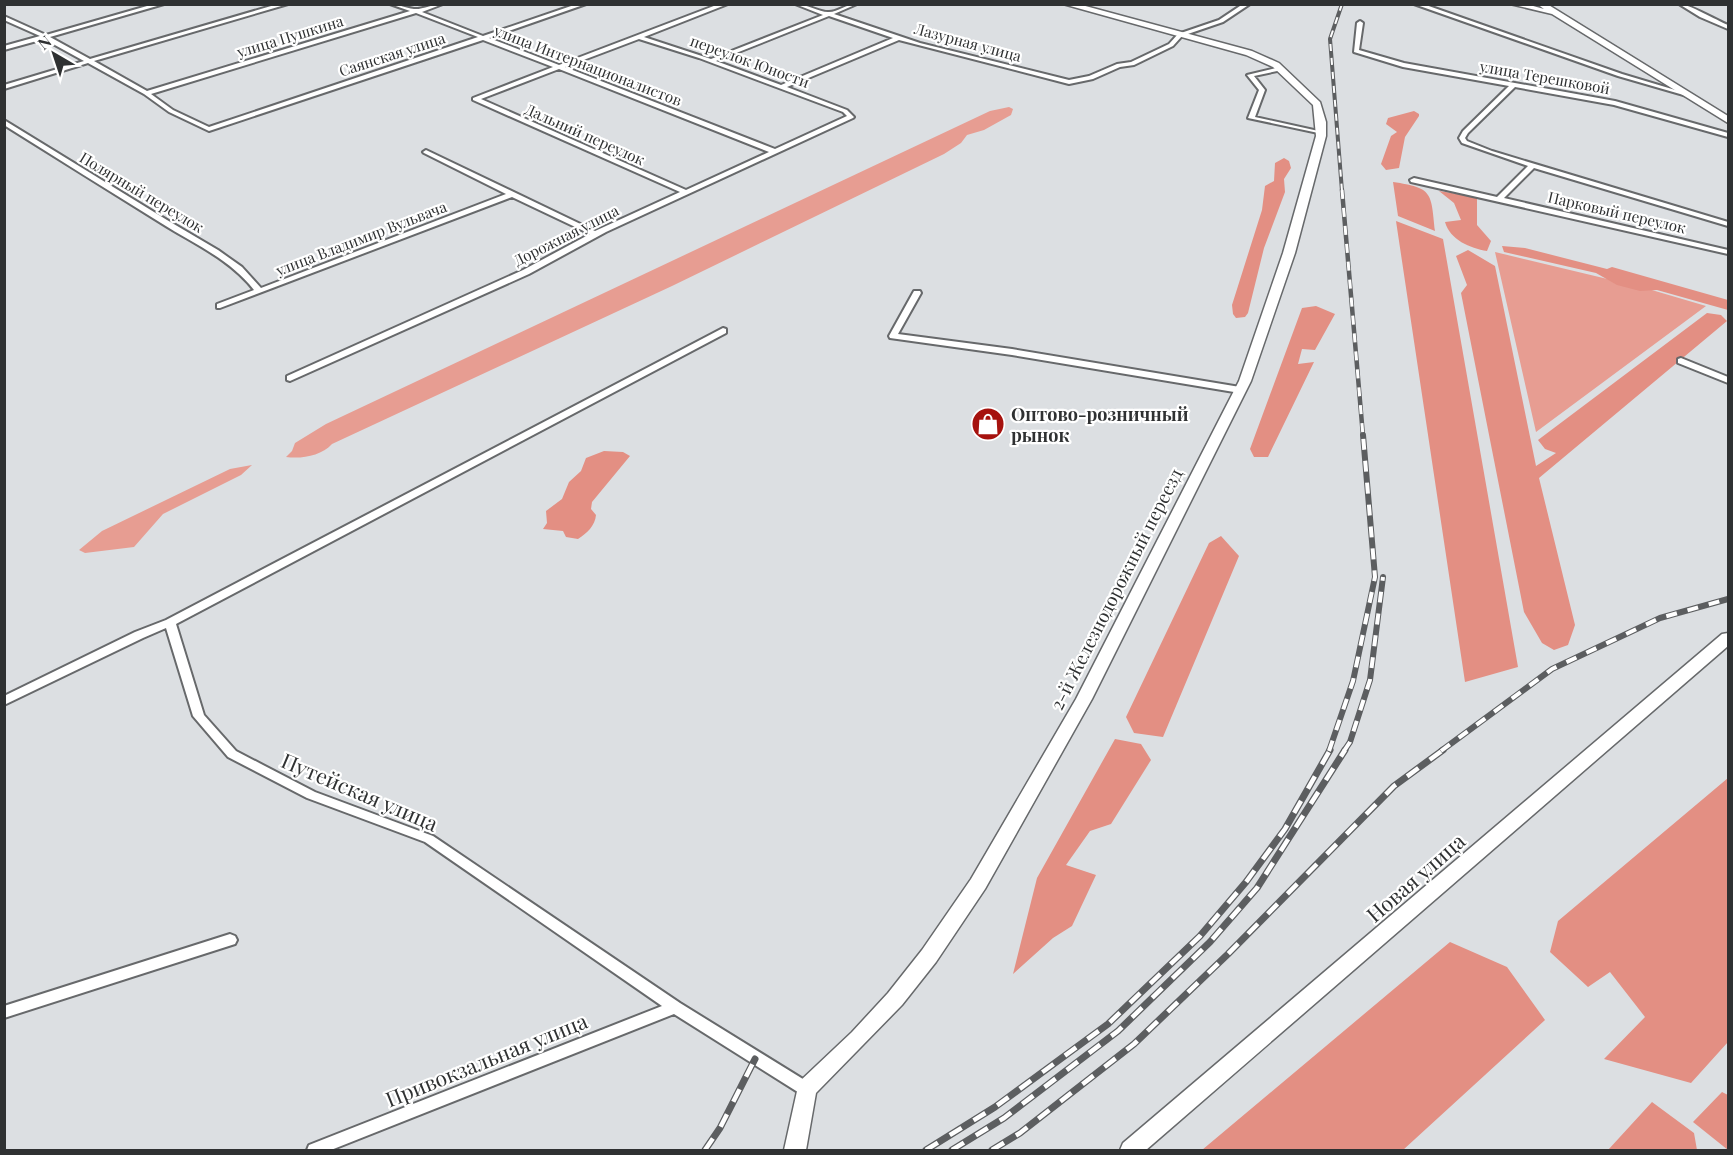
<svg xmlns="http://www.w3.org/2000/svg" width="1733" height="1155" font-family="'Playfair Display',serif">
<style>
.green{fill:#e79d92}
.forest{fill:#e38f83}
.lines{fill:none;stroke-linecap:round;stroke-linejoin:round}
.street-casing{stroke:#67696b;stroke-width:4}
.secondary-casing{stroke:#67696b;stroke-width:3}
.street{fill:#fff;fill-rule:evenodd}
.secondary{fill:#fff;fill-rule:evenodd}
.rail-far3-casing{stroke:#5c5e60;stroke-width:4}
.rail-far2-casing{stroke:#5c5e60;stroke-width:4.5}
.rail-far1-casing{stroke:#5c5e60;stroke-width:6}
.rail-casing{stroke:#5c5e60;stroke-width:7}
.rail-far3{stroke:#fff;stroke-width:2;stroke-dasharray:7;stroke-linecap:butt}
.rail-far2{stroke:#fff;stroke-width:3;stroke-dasharray:9;stroke-linecap:butt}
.rail-far1{stroke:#fff;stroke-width:4;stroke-dasharray:11;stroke-linecap:butt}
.rail{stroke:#fff;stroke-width:4.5;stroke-dasharray:14;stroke-linecap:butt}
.labels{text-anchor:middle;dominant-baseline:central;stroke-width:4.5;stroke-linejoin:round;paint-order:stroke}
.far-street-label{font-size:15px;fill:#2f3132;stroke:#fff}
.poi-label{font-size:18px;font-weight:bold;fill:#2f3132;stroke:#fff;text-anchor:start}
.street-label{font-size:18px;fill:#2f3132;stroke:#fff}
.near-street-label{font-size:21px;fill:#2f3132;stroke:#fff}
</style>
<rect width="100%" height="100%" fill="#dcdfe2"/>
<path class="green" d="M1009,107L1013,109L1011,115L984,130L967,135L961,143L944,154L672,286L332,444C321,456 302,459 286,457L292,451L295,443L326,424L990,111Z
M1495,252L1645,288L1706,306L1536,432Z
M252,465L241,475L163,514L134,547L85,553L79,550L102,531L230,469Z"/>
<path class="forest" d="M1414,111L1419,114V116L1405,137L1399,168L1386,170L1381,164L1391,136L1397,132L1386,124L1388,118Z
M1284,158L1289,161L1291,168L1284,179L1285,192L1264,248L1248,313L1245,317L1236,318L1233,314L1232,305L1262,210L1265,186L1274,181L1275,163Z
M1393,182C1433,188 1431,192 1435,231L1398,216Z
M1439,191L1477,197V225L1491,241L1487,251C1470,248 1450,240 1445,222L1461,220L1454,203Z
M1396,221L1443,239L1518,667L1465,682Z
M1502,246L1525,248L1607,269L1612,267L1728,300V310L1657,290L1640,291L1617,285L1596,273L1504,252Z
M1468,250L1495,266L1536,466L1556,453L1545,449L1538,440L1707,313L1721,315L1727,321L1539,478L1575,625L1568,645L1554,650L1542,643L1524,612L1461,293L1467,285L1456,256Z
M1316,306L1335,314L1315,350L1302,349L1298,364L1314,362L1268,457H1254L1250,449L1302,308Z
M604,451L623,452L630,456L592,502L591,509L596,515C595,526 587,533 578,539L566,537L563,531L543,529L547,523L546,511L562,499L569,482L581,471L586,458Z
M1221,536L1239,556L1163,737L1134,733L1126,717L1209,543Z
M1115,739L1141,744L1151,760L1111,824L1090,831L1066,865L1096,875L1072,926L1053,938L1013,974L1037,878Z
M1728,778V1042L1691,1083L1604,1059L1645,1017L1610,972L1588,987L1550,952L1558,921Z
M1450,942L1507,967L1545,1020L1403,1150H1202Z
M1722,1092L1728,1095V1150L1693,1122Z
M1652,1102L1694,1133L1697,1150H1608Z"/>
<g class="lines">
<defs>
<path id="street" d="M154,4H164L50,37L90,59L278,4H288L94,61L147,91L410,11L390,4C399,4 405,8 414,9C421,10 434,4 443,4L422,12L483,36L577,4H586L489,38L559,65L719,4H728L644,37L711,59L823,15L795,4C807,4 821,13 829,12C838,12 846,4 857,4L834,14L920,43L1069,80L1089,76L1117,64L1131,62L1169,44L1178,34L1219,20L1243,4H1250L1223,22L1182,36L1173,46L1134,65L1120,67L1093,79L1069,84L899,40L787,87L847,110L854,117L853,118L606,232L529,274L290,381L287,380V376L523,270L590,234L512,197L220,308H217V304L254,290C230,259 194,244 161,223C109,191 57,158 4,125V120L167,220L218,250L242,267L261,288L506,194L424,153L423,152L426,150L595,231L680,192L473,100V98L553,67L483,40L209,131L169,112L144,94L88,63L4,89V85L84,61L44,39L4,50V46L40,36L4,20V16L46,35ZM416,13L478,37L209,127L173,110L151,94ZM829,16L893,38L781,85L716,61ZM639,39L699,58L843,112L847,116L775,149L565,67ZM559,69L769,152L686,190L481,99Z
M1414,4H1423L1622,74L1692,95L1687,96L1618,76Z
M1679,4C1689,4 1716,20 1728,25V29L1700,17Z
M1360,21L1363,23L1359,50L1404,63L1615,101L1728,133V137L1614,105L1515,87L1468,133L1465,138L1467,141L1492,151L1728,222V226L1534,168L1504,198L1728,250V254L1411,182L1410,180L1414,178L1497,197L1528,166L1462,143L1459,138L1463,131L1509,86L1403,67L1354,52L1357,23Z
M1280,67L1282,68V70L1254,76L1265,90L1255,117L1323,132V134L1248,118L1259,90L1247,75Z
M914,291H920L921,293L898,334L1012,349L1240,387L1244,390L1240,393L1012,355L890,338L889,336Z
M723,328L726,329V333L176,624L204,715L236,751L315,792L433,836L680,1003L811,1084L813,1089L811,1094L806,1096L801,1094L674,1014L331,1150H307L309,1145L662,1006L425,842L307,798L228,757L193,716L166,628L143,638L4,705V696L135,632L166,620Z
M1681,358L1728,377V383L1678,363V359Z
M230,934L235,936L237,940L235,944L4,1018V1006Z"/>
<path id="secondary" d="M1063,4H1078L1252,51L1279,63L1320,102L1326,122V136L1295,253L1251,381L1092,699L985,889L936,962L902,1005L816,1093L806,1150H784L799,1082L852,1032L888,993L922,950L971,879L1076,699L1239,381L1283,253L1316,136L1313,105L1273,67L1246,55Z
M1510,4H1526L1544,9L1537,4H1547L1728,116V123L1552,14Z
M1728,633V646L1146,1150H1120L1123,1143L1722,634Z"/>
</defs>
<use href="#street" class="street-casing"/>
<use href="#secondary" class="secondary-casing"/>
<use href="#street" class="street"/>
<use href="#secondary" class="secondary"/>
<defs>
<path id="rail-far3" d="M1342,4L1330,39L1342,191"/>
<path id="rail-far2" d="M1342,190L1363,436"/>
<path id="rail-far1" d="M1329,751L1353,681L1375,577L1363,435
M1344,751L1350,742L1370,680L1383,577
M1441,751L1552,669L1660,618L1728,599"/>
<path id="rail" d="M705,1150L720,1128L755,1059
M926,1150L995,1107L1108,1024L1200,936L1246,882L1285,829L1330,750
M952,1150L1004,1118L1118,1031L1210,942L1257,888L1345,750
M992,1150L1020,1133L1134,1044L1228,954L1394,786L1443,750"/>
</defs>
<use href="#rail-far3" class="rail-far3-casing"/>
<use href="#rail-far2" class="rail-far2-casing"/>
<use href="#rail-far1" class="rail-far1-casing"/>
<use href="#rail" class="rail-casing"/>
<use href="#rail-far3" class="rail-far3"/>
<use href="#rail-far2" class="rail-far2"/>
<use href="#rail-far1" class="rail-far1"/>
<use href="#rail" class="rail"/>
</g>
<defs>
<symbol id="shop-disc" viewBox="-11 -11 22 22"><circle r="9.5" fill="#a6120e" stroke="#fff"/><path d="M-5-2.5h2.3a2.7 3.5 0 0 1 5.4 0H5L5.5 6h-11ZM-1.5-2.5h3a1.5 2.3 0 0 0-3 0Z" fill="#fff"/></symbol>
</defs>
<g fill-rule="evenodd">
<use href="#shop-disc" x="969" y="405" width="38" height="38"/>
</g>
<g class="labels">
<g class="far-street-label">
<text transform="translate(290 36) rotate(-17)">улица Пушкина</text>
<text transform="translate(968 42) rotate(15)">Лазурная улица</text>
<text transform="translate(392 54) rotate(-18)">Саянская улица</text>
<text transform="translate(750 61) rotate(20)">переулок Юности</text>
<text transform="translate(588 65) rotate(21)">улица Интернационалистов</text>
<text transform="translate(1545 77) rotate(10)">улица Терешковой</text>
<text transform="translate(585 134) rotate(24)">Дальний переулок</text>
<text transform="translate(142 192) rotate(31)">Полярный переулок</text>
<text transform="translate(1617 212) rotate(13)">Парковый переулок</text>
<text transform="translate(566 235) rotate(-27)">Дорожная улица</text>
<text transform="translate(361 238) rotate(-21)">улица Владимир Вульвача</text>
</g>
<g class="poi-label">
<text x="1011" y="414">Оптово-розничный<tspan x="1011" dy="21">рынок</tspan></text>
</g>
<g class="street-label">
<text transform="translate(1116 589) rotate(-63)">2-й Железнодорожный переезд</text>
</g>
<g class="near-street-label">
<text transform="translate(360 791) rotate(23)">Путейская улица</text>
<text transform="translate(1415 877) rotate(-41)">Новая улица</text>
<text transform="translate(486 1059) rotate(-22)">Привокзальная улица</text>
</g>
</g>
<rect width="1733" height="1155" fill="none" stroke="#2f3132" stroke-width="12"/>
<g transform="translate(54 54) rotate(321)" stroke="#ffffff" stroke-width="4.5" paint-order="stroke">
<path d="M0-4.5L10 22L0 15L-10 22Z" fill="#2f3132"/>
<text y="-9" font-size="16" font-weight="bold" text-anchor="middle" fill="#2f3132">N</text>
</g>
</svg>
